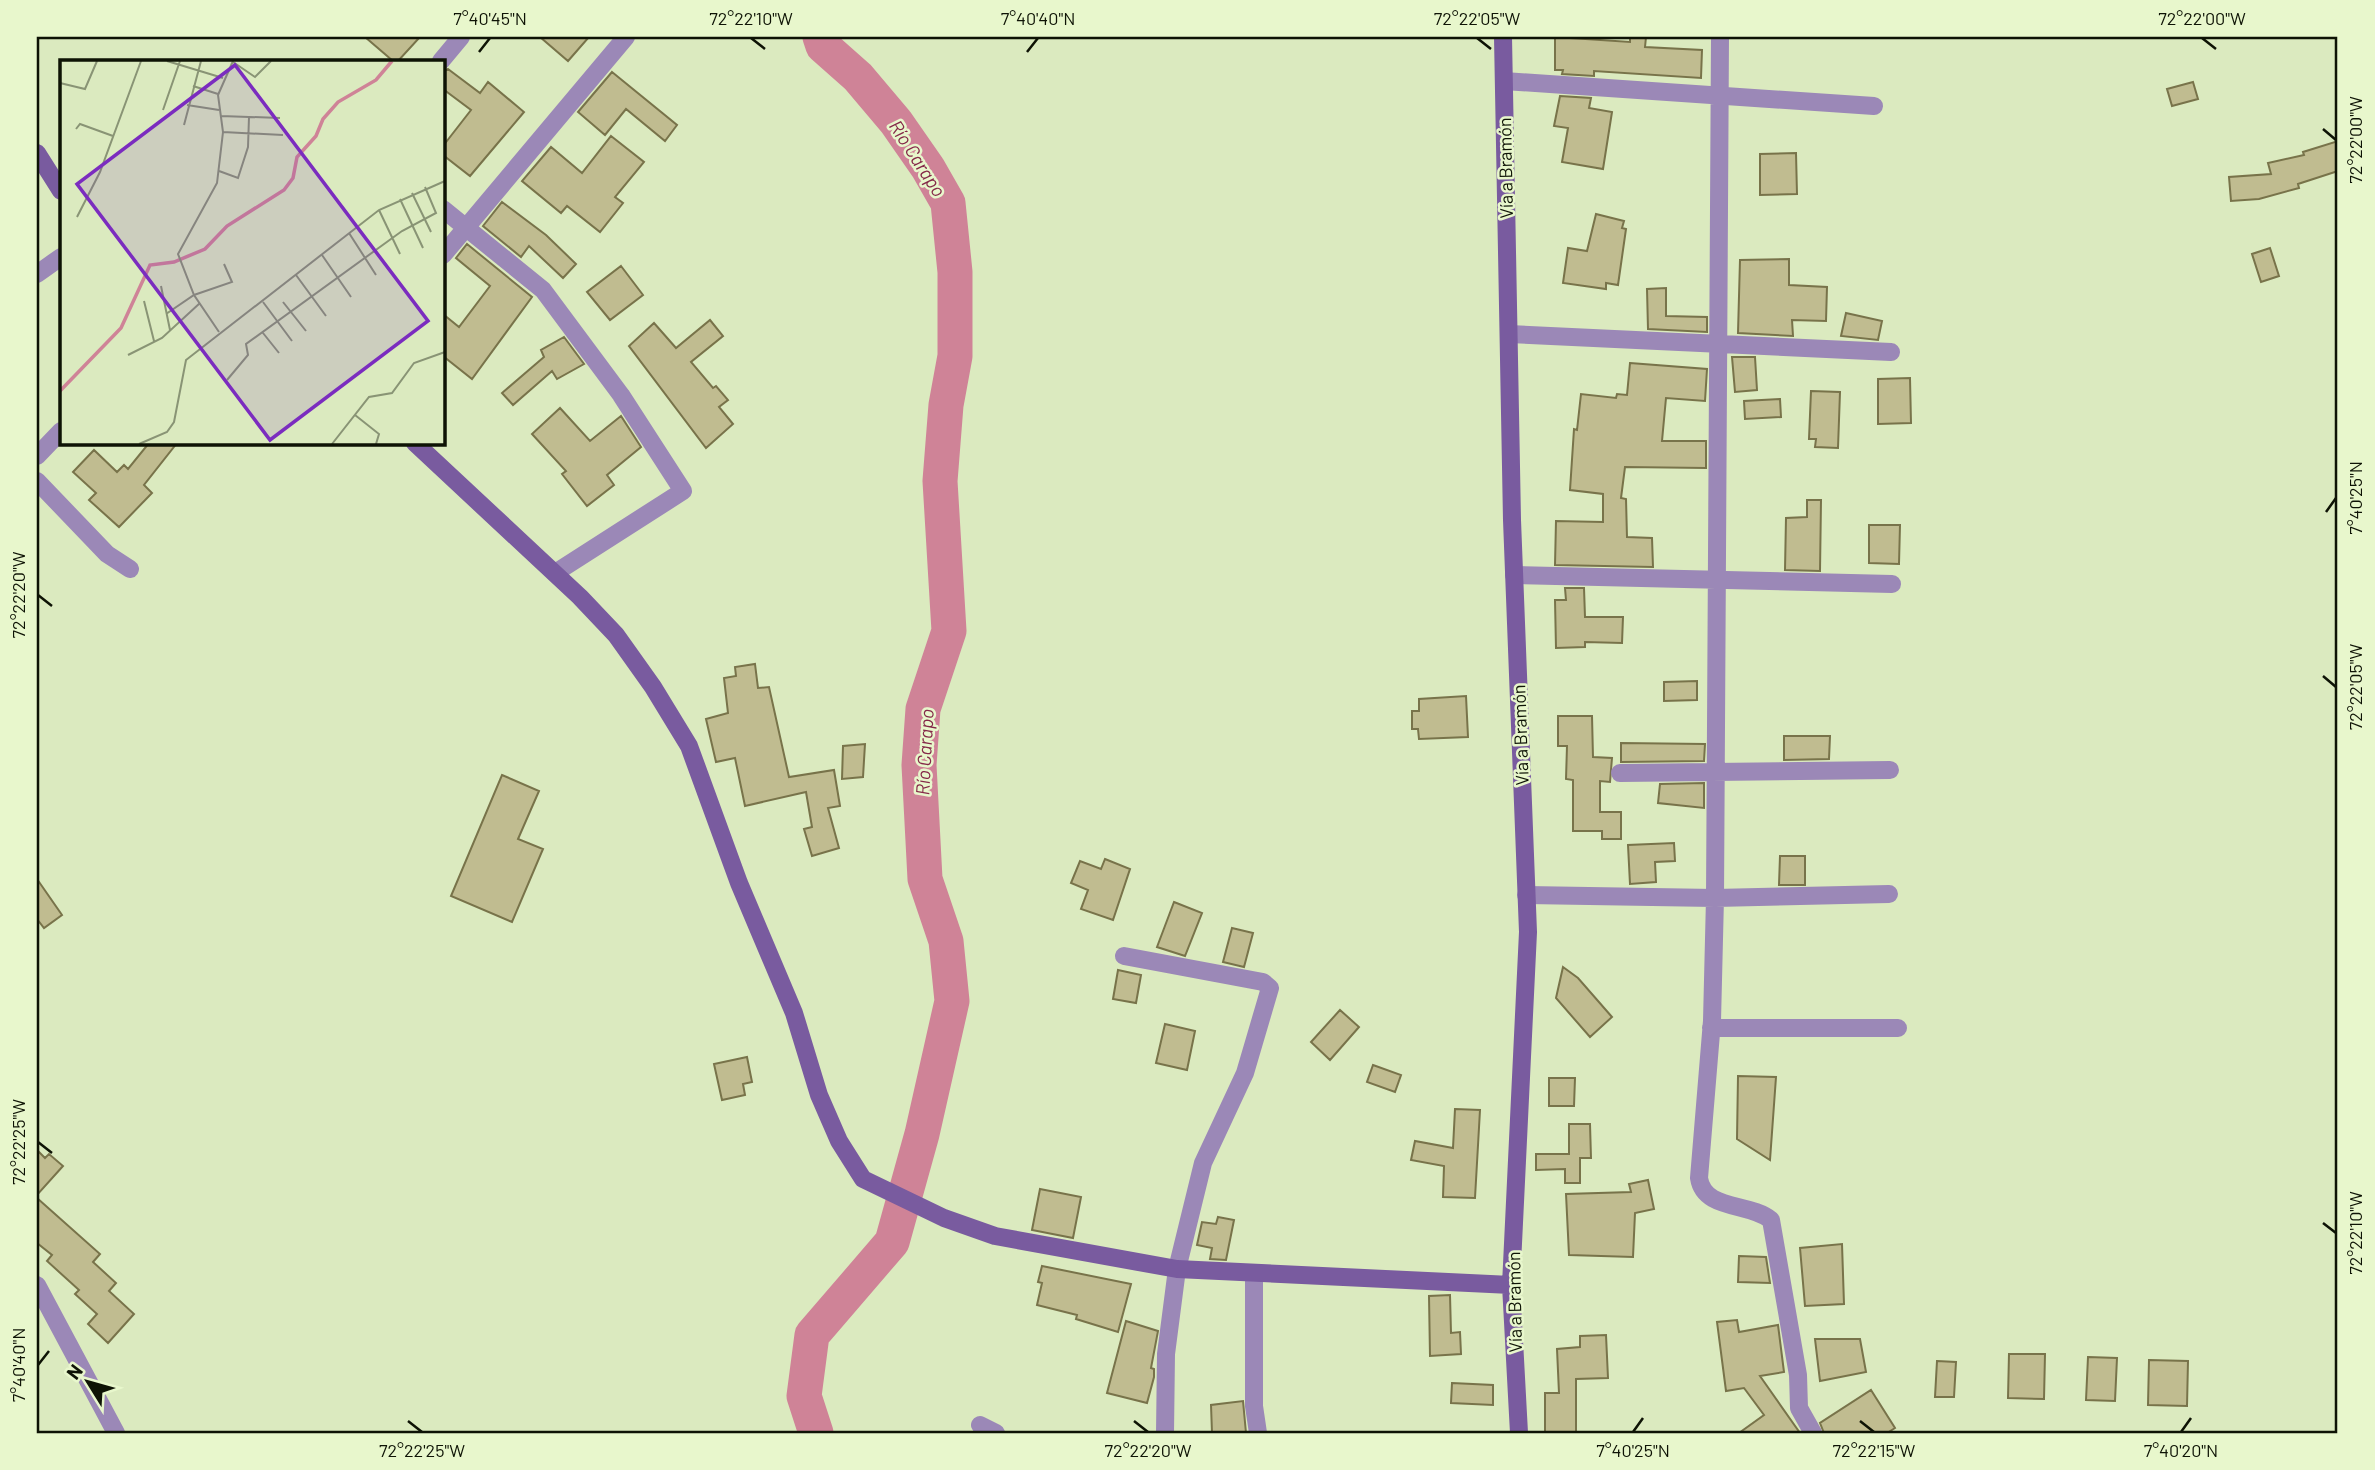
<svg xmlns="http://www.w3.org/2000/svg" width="2375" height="1470" font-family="Barlow,sans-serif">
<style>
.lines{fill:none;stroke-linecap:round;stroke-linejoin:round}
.river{stroke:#cf8397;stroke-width:35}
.building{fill:#c0bc90;stroke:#78734a;stroke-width:2}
.street{stroke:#9b88b7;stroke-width:18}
.secondary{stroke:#795b9f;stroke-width:18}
.ticks{fill:none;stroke:#0e1305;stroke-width:2.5}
.labels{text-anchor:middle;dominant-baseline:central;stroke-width:5;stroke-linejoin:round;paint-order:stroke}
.street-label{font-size:18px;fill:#0e1305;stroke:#e8f7cc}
.water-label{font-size:19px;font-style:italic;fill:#842848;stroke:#e8f7cc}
.inset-river{fill:none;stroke:#cf8397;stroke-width:3.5}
.inset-road{fill:none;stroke:#899475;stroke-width:2}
.view{fill:#7b2cbf;fill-opacity:0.15;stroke:#7b2cbf;stroke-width:3.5}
.inset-edge{fill:none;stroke:#0e1305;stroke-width:3.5}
.neatline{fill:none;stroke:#0e1305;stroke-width:2.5}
.ticks-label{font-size:18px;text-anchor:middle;fill:#0e1305}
</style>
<rect width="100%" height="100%" fill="#dbeabf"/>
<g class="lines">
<path class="river" d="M816,1433L804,1396L812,1335L892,1242L922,1134L952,1001L946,941L925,879L919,765L923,709L949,631L940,481L946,405L955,356V272L948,203L928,168L896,122L858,77L823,46L820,37"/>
</g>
<path class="building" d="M365,37H420L398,61H393Z
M540,37H589L568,61Z
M1555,37L1630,42V37H1646L1645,47L1702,50L1701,78L1594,71V76L1562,74L1563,70H1555Z
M448,69L480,93L488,82L524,112L470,176L443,155V146L471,110L443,89V72Z
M612,72L677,125L665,141L626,109L605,135L578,112Z
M2193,82L2198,99L2172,106L2167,89Z
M1560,96L1591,98L1589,108L1612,112L1603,169L1562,162L1568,128L1554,126Z
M611,136L644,162L615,197L623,203L600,232L567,206L561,213L522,181L551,147L582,173Z
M2338,141V171L2298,184L2299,188L2259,199L2231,201L2229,177L2271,174L2268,163L2304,155L2303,152Z
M1796,153L1797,194L1760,195V154Z
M502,202L546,235L576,264L563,278L529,246L521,257L483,226Z
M1596,214L1624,221L1622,228L1626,229L1618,285L1606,283V289L1563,283L1568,248L1587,251Z
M467,244L532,297L472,379L443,356V314L459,327L490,286L456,258Z
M2270,248L2279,276L2261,282L2252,254Z
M1789,259V285L1827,287L1826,321L1792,320L1793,336L1738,333L1740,260Z
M621,266L643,295L610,320L587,292Z
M1666,288V316L1707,317V332L1648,329L1647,289Z
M1846,313L1882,321L1878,340L1841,336Z
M710,320L723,336L691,362L713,388L716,386L728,400L719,407L733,424L706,448L629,346L654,323L676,348Z
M564,337L584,364L557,379L552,371L513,405L502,393L544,357L541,350Z
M1732,357H1755L1757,390L1735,392Z
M1630,363L1707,369L1705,401L1666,398L1662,441H1706V468L1625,467L1621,498L1626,499L1627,537L1652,538L1653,567L1555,565L1556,521L1603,522V494L1570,490L1574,429L1577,430L1581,394L1616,398L1617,394L1627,395Z
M1910,378L1911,423L1878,424V379Z
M1811,391L1840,392L1838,448L1815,447L1816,439H1809Z
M1780,399L1781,417L1745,419L1744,401Z
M560,408L590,441L621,416L641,447L607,475L614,485L587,506L562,474L566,471L532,434Z
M149,443H177L144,485L152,493L119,527L89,500L96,493L73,472L94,450L117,472L124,465L128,469Z
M1807,500H1821L1820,571L1785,570L1786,518L1807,517Z
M1869,525H1900L1899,564L1869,563Z
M1565,588H1584L1585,617H1623L1622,643L1585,642V647L1556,648L1555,600H1566Z
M755,664L758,688L769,687L789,777L834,770L840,806L828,808L839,848L812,856L804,829L812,827L806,792L745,806L735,758L716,762L706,719L728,713L724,678L736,676L735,667Z
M1697,681V700L1664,701V682Z
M1466,696L1468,737L1419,739L1418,729H1412V711H1419V699Z
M1558,716H1592L1593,757L1612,758L1610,782L1600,781V812H1621V839H1602V831H1573V780L1566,779L1567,746H1558Z
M1784,736H1830L1829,759L1784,760Z
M1621,743L1705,744L1704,761L1621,762Z
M865,744L863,777L842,779L843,746Z
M502,775L539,791L518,839L543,849L512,922L451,896Z
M1704,783V808L1658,803L1660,784Z
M1674,843L1675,861L1655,862L1656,882L1630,884L1628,845Z
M1780,856H1805V885H1779Z
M1105,859L1130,869L1113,920L1081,909L1088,890L1071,883L1080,861L1101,869Z
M37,879L62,915L44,928L37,919Z
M1174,902L1202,913L1185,956L1157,947Z
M1232,928L1253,933L1244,967L1223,962Z
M1563,967L1578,978L1612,1017L1590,1037L1556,998Z
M1118,970L1141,975L1136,1003L1113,999Z
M1340,1010L1359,1027L1330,1060L1311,1042Z
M1165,1024L1195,1031L1187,1070L1156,1063Z
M747,1057L752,1082L743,1084L745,1095L722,1100L714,1064Z
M1373,1065L1401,1075L1395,1092L1367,1082Z
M1738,1076L1776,1077L1770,1160L1737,1139Z
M1549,1078H1575L1574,1106H1549Z
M1455,1109L1480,1110L1475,1198L1443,1197L1444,1166L1411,1160L1415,1141L1453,1148Z
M1569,1124H1590L1591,1158H1580V1183H1565V1169L1536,1170V1154H1569Z
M37,1150L45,1158L49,1154L63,1166L37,1195Z
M1648,1180L1654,1209L1635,1213L1633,1257L1569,1255L1566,1194L1631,1192L1629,1184Z
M1040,1189L1081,1197L1073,1238L1032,1230Z
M37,1198L100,1254L93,1262L116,1283L109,1291L134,1314L108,1343L88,1324L97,1314L75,1294L79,1290L47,1261L52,1255L37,1243Z
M1218,1217L1234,1220L1226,1260L1210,1259L1212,1248L1197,1245L1202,1222L1216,1224Z
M1842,1244L1844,1304L1805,1306L1800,1248Z
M1739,1256L1766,1257L1770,1283L1738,1282Z
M1042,1266L1131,1284L1118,1332L1076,1319L1077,1315L1037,1305L1042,1283L1038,1282Z
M1450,1295L1451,1333L1460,1332L1461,1354L1430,1356L1429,1296Z
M1737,1320L1739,1332L1778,1325L1784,1372L1760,1376L1800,1433H1739L1764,1415L1744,1388L1726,1391L1717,1322Z
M1126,1321L1158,1331L1151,1368L1154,1369V1377L1147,1403L1107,1393Z
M1606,1335L1608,1378L1576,1379V1433H1545V1393H1559L1557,1349L1580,1347V1336Z
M1815,1339H1860L1866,1372L1820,1381Z
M2009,1354H2045L2044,1399L2008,1398Z
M2088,1357L2117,1358L2115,1401L2086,1400Z
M2149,1360L2188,1361L2187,1406L2148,1405Z
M1937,1361L1956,1362L1954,1397H1935Z
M1452,1383L1493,1385V1405L1451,1403Z
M1871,1390L1895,1428L1887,1433H1824L1820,1423Z
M1243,1401L1246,1433H1212L1211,1405Z"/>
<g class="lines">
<path class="street" d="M1720,37L1715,898L1712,1021L1699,1178C1704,1211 1749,1202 1771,1220L1798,1375L1799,1408L1813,1433
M441,61L461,37
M1504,81L1874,106
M443,209L543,290L621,395L683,491L555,573
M443,255L626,37
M37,274L61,257
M1509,334L1891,352
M37,456L61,431
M37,481L107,554L130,569
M1514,575L1892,584
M1620,773L1890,770
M1526,895L1715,898L1889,894
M1124,956L1263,982L1270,988L1245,1073L1203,1163L1177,1269L1166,1354L1165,1433
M1711,1028H1898
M1254,1273V1406L1258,1433
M37,1285L116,1433
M980,1425L996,1433"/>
<path class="secondary" d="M1503,37L1512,520L1528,932L1511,1285L1519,1433
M37,153L61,191
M415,443L580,597L616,635L653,687L689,746L739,883L794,1013L819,1095L839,1141L863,1179L944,1218L995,1236L1177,1269L1511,1285"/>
</g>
<path class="ticks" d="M751,38L765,49M1477,38L1491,49M2202,38L2216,49M479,52L490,38M1027,52L1038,38M2323,129L2336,140M2326,512L2336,498M38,595L52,606M2323,676L2336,687M38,1142L52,1153M2323,1223L2336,1233M38,1365L49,1351M408,1421L422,1432M1134,1421L1148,1432M1860,1421L1874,1432M1633,1432L1643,1418M2181,1432L2191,1418"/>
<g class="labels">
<g class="street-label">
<text transform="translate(1505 168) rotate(-91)">Vía a Bramón</text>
<text transform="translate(1520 735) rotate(-92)">Vía a Bramón</text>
<text transform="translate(1514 1302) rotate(-91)">Vía a Bramón</text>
</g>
<g class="water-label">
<text transform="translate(918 158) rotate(57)">Río Carapo</text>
<text transform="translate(924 752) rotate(-87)">Río Carapo</text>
</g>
</g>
<g transform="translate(60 60)">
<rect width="385" height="385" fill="#dbeabf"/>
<path class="inset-river" d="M0,331L61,268L90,205L114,202L145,189L167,166L224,130L233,118L237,97L256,76L263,59L278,42L316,20L332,1"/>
<path class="inset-road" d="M107,1L163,18M173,2L195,17L211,1M0,23L25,29L37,1M133,26L158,34M127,45L159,50M103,50L120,1M161,56L220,58M124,65L141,1M16,69L20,64L53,76M163,72L223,75M159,111L178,118L188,87L189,57M352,133L371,172M340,139L363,188M319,150L340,194M17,157L40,112L81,1M289,173L316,215M262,195L291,237M236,215L266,256M101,226L110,270M84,241L94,281M203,242L232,281M223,242L246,271M106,254L134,235L172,222L164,204M159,272L134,235L118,194L157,123L163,72L158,35L173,1M203,273L219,293M68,295L102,278L140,243M167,320L188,295L186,284L342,171L376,153L365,127M295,355L319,374L316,384M79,384L107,372L114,362L126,300L319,150L385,121M272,384L309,337L332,333L354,303L385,292"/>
<path class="view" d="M175,5L368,261L210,380L17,124Z"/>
<rect width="385" height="385" class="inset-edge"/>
</g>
<rect width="2375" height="1470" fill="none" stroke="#e8f7cc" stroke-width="77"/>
<g transform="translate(88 1382) rotate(307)" stroke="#e8f7cc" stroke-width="5" paint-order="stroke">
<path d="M0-5L12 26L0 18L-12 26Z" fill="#0e1305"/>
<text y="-10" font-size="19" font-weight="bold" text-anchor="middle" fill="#0e1305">N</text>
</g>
<rect x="38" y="38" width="2298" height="1394" class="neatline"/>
<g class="ticks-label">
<text x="490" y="25">7°40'45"N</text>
<text x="751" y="25">72°22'10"W</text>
<text x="1038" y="25">7°40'40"N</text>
<text x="1477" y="25">72°22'05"W</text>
<text x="2202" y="25">72°22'00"W</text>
<text transform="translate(2356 140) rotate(-90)" y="6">72°22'00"W</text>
<text transform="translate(2356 498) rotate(-90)" y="6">7°40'25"N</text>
<text transform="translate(19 595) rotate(-90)" y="6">72°22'20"W</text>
<text transform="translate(2356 687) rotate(-90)" y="6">72°22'05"W</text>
<text transform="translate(19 1142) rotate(-90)" y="6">72°22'25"W</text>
<text transform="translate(2356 1233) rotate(-90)" y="6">72°22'10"W</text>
<text transform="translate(19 1365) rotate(-90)" y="6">7°40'40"N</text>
<text x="422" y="1457">72°22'25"W</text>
<text x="1148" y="1457">72°22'20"W</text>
<text x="1633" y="1457">7°40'25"N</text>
<text x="1874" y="1457">72°22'15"W</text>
<text x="2181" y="1457">7°40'20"N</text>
</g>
</svg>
